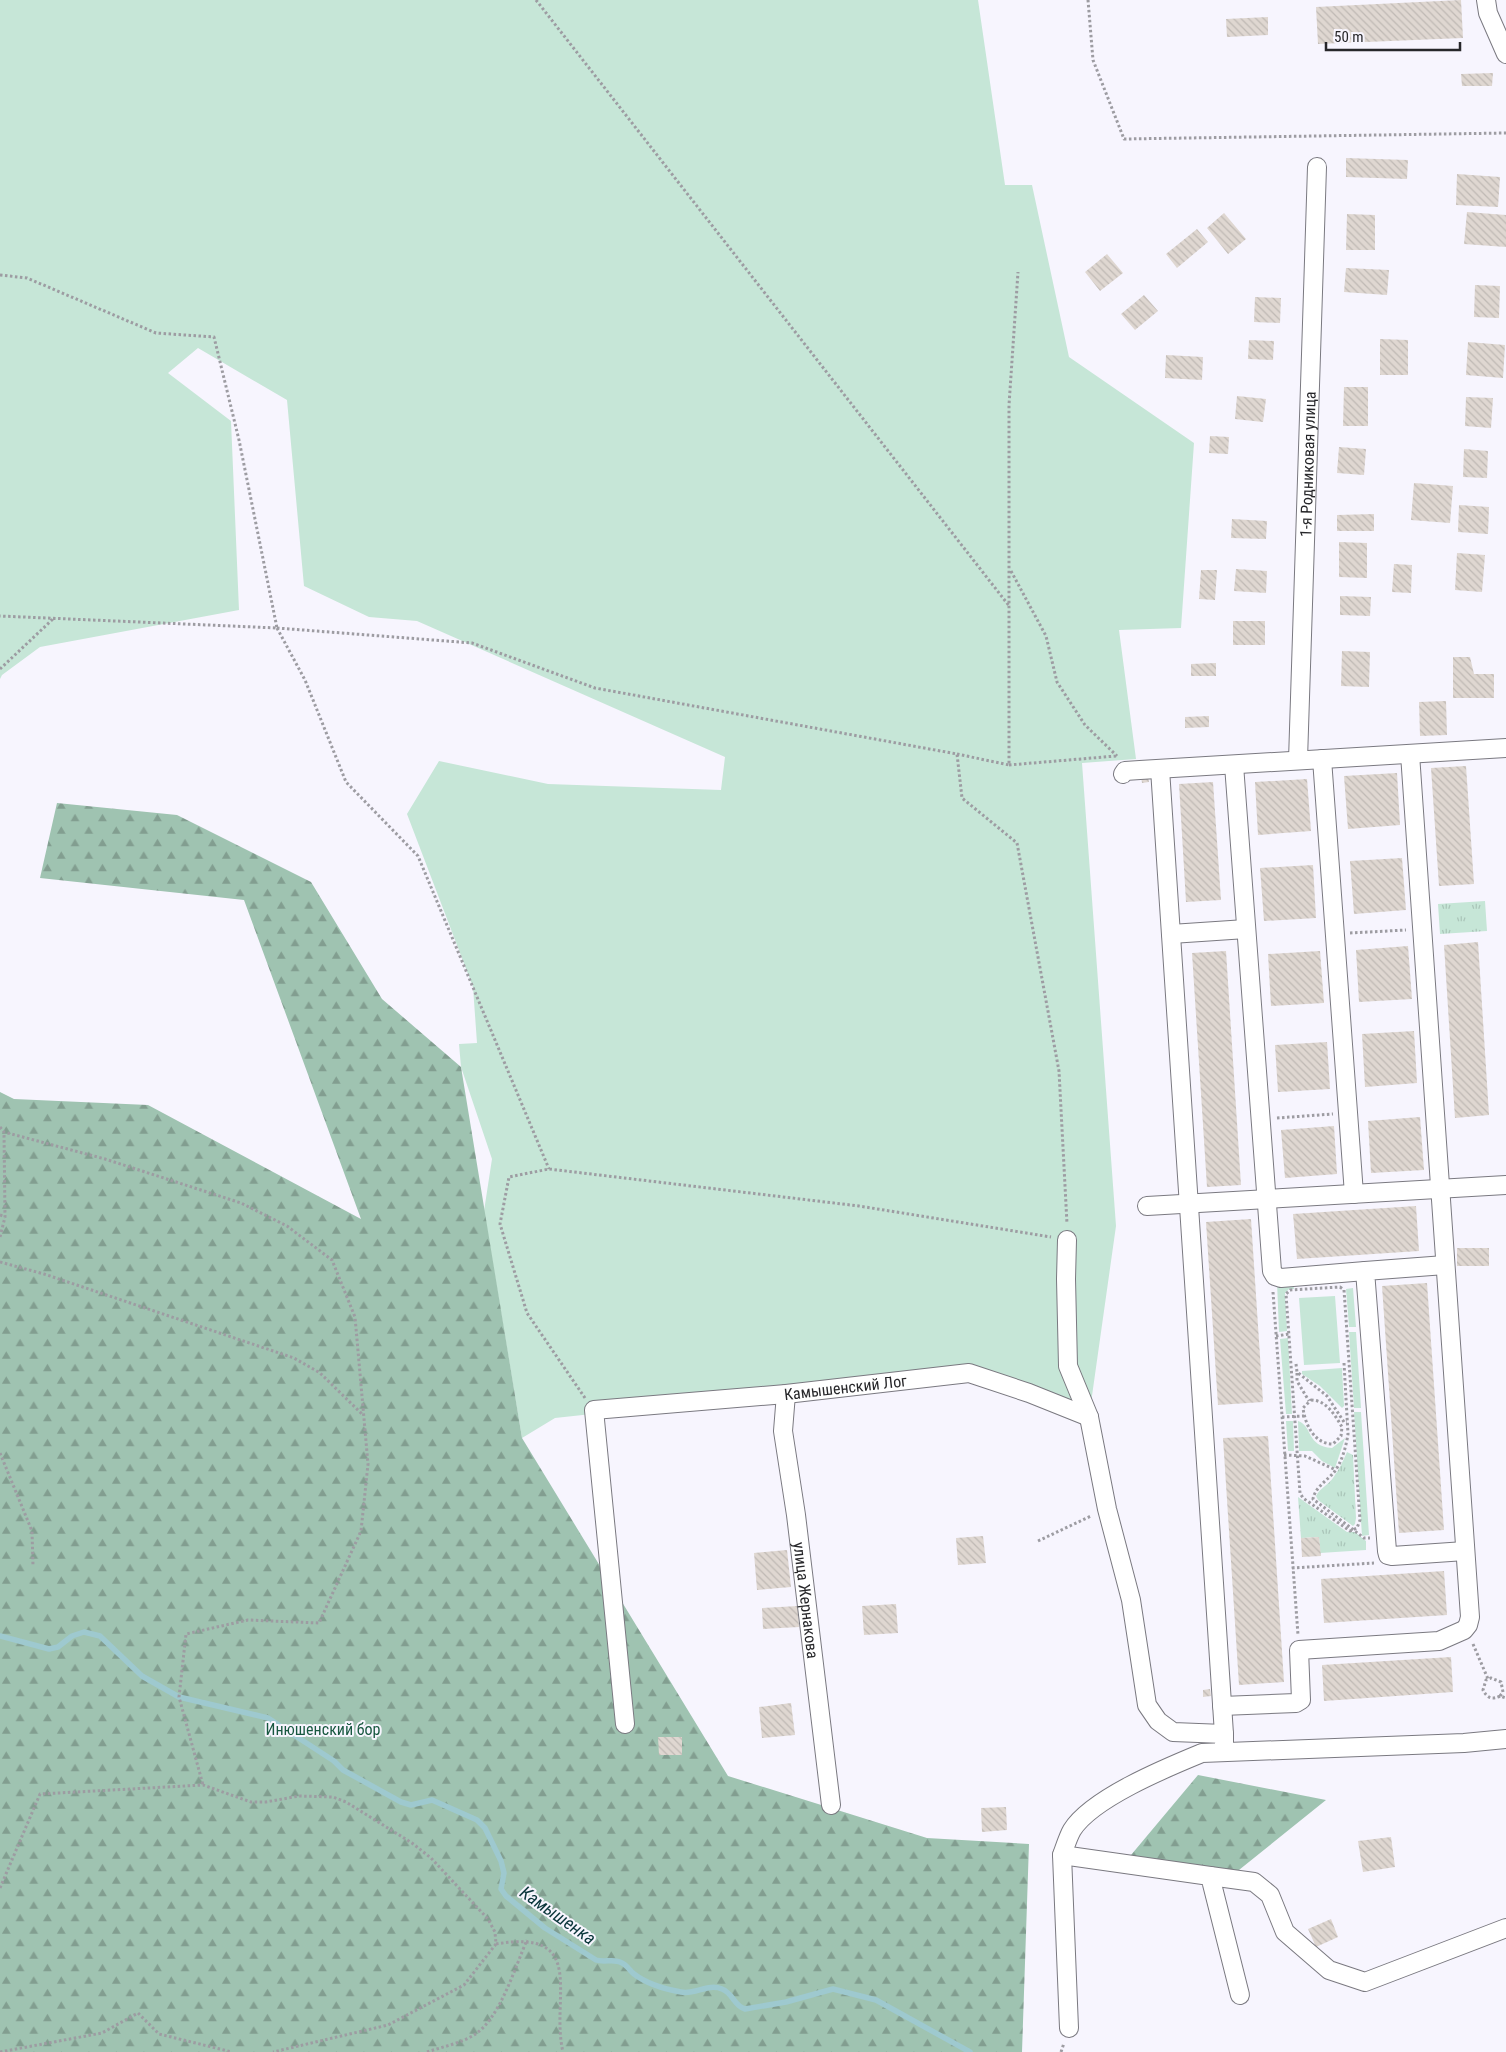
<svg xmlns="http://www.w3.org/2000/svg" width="1506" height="2052" font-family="'Roboto Condensed',sans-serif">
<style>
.green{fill:#c6e6d7}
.forest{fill:url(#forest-firs)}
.park{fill:url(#park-tufts)}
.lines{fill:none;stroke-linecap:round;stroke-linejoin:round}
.stream{stroke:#9ec9cf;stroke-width:5.5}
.building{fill:url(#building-back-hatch)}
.minor-casing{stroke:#7a7980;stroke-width:20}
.path{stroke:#9d9ca2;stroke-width:3;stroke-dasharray:2.5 2.5;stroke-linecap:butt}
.minor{stroke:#fff;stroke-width:18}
.labels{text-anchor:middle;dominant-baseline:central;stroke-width:4;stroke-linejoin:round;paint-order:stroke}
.street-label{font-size:16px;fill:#27272a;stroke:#f7f5fe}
.park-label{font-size:16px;fill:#185840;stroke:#f7f5fe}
.water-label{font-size:18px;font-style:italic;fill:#0b363b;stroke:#f7f5fe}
</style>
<defs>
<pattern id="forest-firs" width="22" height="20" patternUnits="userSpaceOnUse" patternTransform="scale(1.25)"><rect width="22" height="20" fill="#9fc3b1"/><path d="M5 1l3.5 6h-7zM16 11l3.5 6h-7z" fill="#829e90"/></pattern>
<pattern id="park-tufts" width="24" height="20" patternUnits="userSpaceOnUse" patternTransform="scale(1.25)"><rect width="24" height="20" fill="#c6e6d7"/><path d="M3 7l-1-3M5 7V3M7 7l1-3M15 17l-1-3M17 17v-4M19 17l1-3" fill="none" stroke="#aac5b9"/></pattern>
<pattern id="building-back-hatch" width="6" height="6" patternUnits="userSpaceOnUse" patternTransform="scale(1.25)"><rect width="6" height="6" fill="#dfd7d1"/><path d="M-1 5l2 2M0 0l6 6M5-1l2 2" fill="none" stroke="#bfb9b4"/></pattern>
</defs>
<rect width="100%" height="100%" fill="#f7f5fe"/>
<path class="green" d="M0,0H978L1005,185H1032L1069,357L1194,443L1181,628L1119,630L1136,759L1082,763L1116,1226L1089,1417L969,1373L555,1418L522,1438L484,1211L492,1159L461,1067L459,1044L477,1043L473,987L407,814L439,761L548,784L721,790L725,757L417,621L369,617L304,586L287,400L198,348L168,373L231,421L239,610L40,647L2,675L0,679Z
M1293,1281L1294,1289H1289L1285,1293L1287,1331L1279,1332L1277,1282Z
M1353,1288L1356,1327H1349L1346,1289Z
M1335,1296L1340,1363L1304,1365L1299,1298Z
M1349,1332H1356L1361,1408H1354Z
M1288,1338L1292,1414H1286L1280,1339Z
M1342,1368L1344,1406L1342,1408L1320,1386L1302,1374V1371Z
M1354,1412H1361L1369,1535L1362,1536Z
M1286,1421H1293L1294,1451H1288Z
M1298,1421C1313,1426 1306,1446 1332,1448L1345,1438L1335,1468L1322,1461L1312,1451H1299Z"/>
<path class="forest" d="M57,803L177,815L311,882L382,999L461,1067L522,1438L728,1776L927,1838L1029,1844L1022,2052H0V1092L14,1099L148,1105L361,1219L244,900L40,878Z
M1198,1775L1326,1800L1219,1886L1131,1855Z"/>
<path class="park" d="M1485,901L1487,931L1440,934L1438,904Z
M1347,1452L1353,1455L1356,1518L1355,1524L1353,1526L1318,1500L1316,1496C1320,1488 1328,1485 1333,1478C1339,1470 1343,1461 1347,1452Z
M1298,1497L1347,1532H1355L1366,1541V1550L1320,1553L1319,1537L1301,1538Z"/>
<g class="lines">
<path class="stream" d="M0,1636L49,1649L58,1647L72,1636L84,1632L100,1636L142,1676L179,1697L268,1718L334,1761L343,1770L401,1802L411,1805L432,1800L477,1820L485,1828L501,1861L504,1873L501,1889L506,1896L545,1928L596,1960C605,1963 614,1958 622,1963C627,1965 630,1971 634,1974C647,1984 664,1989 681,1992C695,1995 708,1983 722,1989C733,1993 734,2006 745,2009L786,2002L833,1989L876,2000L970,2052"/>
</g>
<path class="building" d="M1461,0L1463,38L1318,44L1316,7Z
M1268,17V35L1227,37L1226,19Z
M1493,73L1492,86H1462L1461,74Z
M1346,158L1408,160L1407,179L1346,177Z
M1457,174L1500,177L1498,207L1456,205Z
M1467,212L1506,215V247L1464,244Z
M1224,213L1246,239L1228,254L1207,228Z
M1347,214L1375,215V250H1346Z
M1197,229L1208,242L1177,268L1166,254Z
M1107,254L1123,273L1100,291L1085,272Z
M1346,268L1389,270L1387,295L1344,292Z
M1475,285L1500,286L1499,318L1474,317Z
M1144,295L1158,311L1135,330L1121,314Z
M1255,297L1281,298L1280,323L1254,322Z
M1380,339L1408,340V375H1380Z
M1249,340L1274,341L1273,360L1248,359Z
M1468,342L1505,345L1503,378L1466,375Z
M1166,355L1203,357L1202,380L1165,378Z
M1344,387H1368V426H1343Z
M1237,396L1266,399L1263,422L1235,419Z
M1466,397L1493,398L1491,428L1465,426Z
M1210,436L1229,437L1228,454L1209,453Z
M1339,447L1366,449L1364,475L1337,473Z
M1464,449L1488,451L1487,478L1463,477Z
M1414,483L1453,486L1450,523L1411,520Z
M1459,505L1489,507L1488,534L1458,532Z
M1374,514V531H1337V515Z
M1232,519L1267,521L1266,539L1231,538Z
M1339,542L1367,543V578L1339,577Z
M1457,553L1485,555L1482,592L1455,590Z
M1394,564L1412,565L1411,593L1392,592Z
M1236,569L1267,571L1266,593L1234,591Z
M1201,570H1217L1215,600L1199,599Z
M1340,596L1371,597L1370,616L1340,615Z
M1233,621H1265V645H1233Z
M1342,651L1370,652L1369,687L1341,686Z
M1453,657H1470L1474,674H1494V698H1453Z
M1216,663V676H1191V664Z
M1446,701L1447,735L1420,736L1419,702Z
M1209,716V727L1185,728V717Z
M1466,766L1474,884L1439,886L1431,768Z
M1397,773L1400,825L1348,829L1344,776Z
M1141,775H1148L1149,782L1142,783Z
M1307,779L1311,831L1258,835L1255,782Z
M1213,782L1221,900L1186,902L1179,784Z
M1402,858L1406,910L1354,914L1350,861Z
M1313,865L1316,918L1264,921L1260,868Z
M1478,942L1489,1115L1455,1118L1444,945Z
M1408,946L1412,999L1359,1002L1356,950Z
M1226,951L1241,1185L1207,1187L1192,953Z
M1320,951L1324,1003L1271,1006L1268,954Z
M1414,1031L1417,1083L1365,1087L1362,1034Z
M1327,1042L1330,1089L1278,1092L1275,1045Z
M1420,1117L1424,1170L1371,1173L1368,1121Z
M1334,1126L1337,1174L1285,1178L1281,1130Z
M1416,1206L1419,1251L1297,1259L1293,1214Z
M1251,1219L1263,1402L1218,1405L1206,1222Z
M1457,1248H1489V1266H1457Z
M1427,1283L1444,1530L1399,1533L1382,1286Z
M1268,1436L1284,1682L1239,1685L1223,1438Z
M983,1536L986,1563L958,1565L956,1538Z
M1319,1537L1321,1556L1302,1557L1301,1538Z
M787,1550L791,1587L757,1590L754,1553Z
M1444,1571L1447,1615L1324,1623L1321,1579Z
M896,1604L898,1633L864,1635L862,1606Z
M798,1606L799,1627L763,1629L762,1608Z
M1451,1657L1453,1692L1324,1701L1322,1665Z
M1210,1689L1211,1696L1203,1697V1690Z
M791,1703L795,1735L762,1738L759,1707Z
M658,1737H682V1755H659Z
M1006,1807L1007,1830L982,1832L981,1808Z
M1391,1837L1395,1867L1363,1872L1358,1841Z
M1331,1919L1338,1937L1316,1947L1308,1929Z"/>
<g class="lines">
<defs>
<g id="minor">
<path d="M1486,0L1488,13L1506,54"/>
<path d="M1322,759L1354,1194"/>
<path id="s1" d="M1298,760L1317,167"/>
<path d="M1234,765L1272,1271L1275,1276L1281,1278L1365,1271"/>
<path d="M1160,769L1224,1734"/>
<path d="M1123,774L1125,771L1140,770L1506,748"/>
<path d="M1171,934L1246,929"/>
<path d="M1147,1206L1506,1185"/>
<path d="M1067,1240L1066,1279L1068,1366L1089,1417L1107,1509L1131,1600L1147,1705L1158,1721L1173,1732L1224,1734V1744"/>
<path d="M1445,1265L1365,1271L1387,1551L1388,1555L1392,1556L1465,1551"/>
<path id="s2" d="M786,1394L783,1431L796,1515L831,1805"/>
<path d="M1222,1706L1296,1703L1301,1700L1299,1650L1439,1641L1464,1630L1468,1625L1470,1617L1410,754"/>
<path id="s3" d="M625,1724L594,1410L786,1394L969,1373L1029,1393L1089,1417"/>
<path d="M1062,1855L1210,1876L1240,1995"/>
<path d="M1210,1876L1254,1882L1270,1895L1285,1932L1329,1970L1365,1982L1506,1928"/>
<path d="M1069,2028L1062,1855C1065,1847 1068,1837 1072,1830C1092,1798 1168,1767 1202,1753L1464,1743L1506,1739"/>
</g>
</defs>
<use href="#minor" class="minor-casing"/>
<path class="path" d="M536,0L1010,607
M1088,0L1093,60L1124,139L1506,133
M0,275L27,278L156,333L214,337L239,440L277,628L0,616
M1011,571L1046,636L1057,682L1085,725L1117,756
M277,628L472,643L595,688L957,754L962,798L1017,843L1059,1071L1067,1224
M277,628L305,680L346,782L418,856L549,1169
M0,669L54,618
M957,754L1009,765V405L1018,272
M1009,765L1116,756
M1350,933L1406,930
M1277,1118L1333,1114
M0,1127L4,1132L105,1159L241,1203L287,1226L332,1260L355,1317L368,1464L361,1531L319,1623L248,1620L186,1634L179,1697L203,1785
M0,1215L5,1217
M0,1237L5,1217L4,1132
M0,1262L44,1274L294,1358L320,1373L363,1415
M1340,1287L1344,1290L1360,1520L1357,1528L1350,1531L1303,1498L1300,1493L1286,1294L1290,1290Z
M1273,1292L1298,1635
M1276,1336L1289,1334
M1344,1363L1348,1434C1346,1447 1342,1461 1335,1471C1328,1480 1315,1487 1313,1499L1364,1538H1370
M1296,1364L1297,1372L1327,1396L1344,1422H1347
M1297,1373V1381L1309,1401
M585,1398L527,1313L500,1224L509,1177L549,1169L859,1206L1051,1237
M1311,1400C1326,1400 1335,1415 1342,1427L1341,1436L1333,1444C1314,1444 1305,1424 1303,1408Z
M1282,1417L1304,1416
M0,1453L32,1531L33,1566
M1284,1455L1305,1456L1336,1470
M1038,1541L1091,1516
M1292,1568L1374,1563
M1473,1644L1488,1679
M1500,1696L1503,1692L1501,1682L1491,1678L1486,1680L1483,1690C1487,1698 1492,1700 1500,1696L1506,1698
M0,1888L40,1794L203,1785L251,1802H266L299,1796L333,1797L346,1802L412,1843L431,1858L488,1919L495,1932L496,1944L464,1985L388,2025L273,2052
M496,1944C589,1928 550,1998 563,2052
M0,2052L102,2033L138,2013L159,2034L232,2052
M427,2052C442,2047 461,2043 474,2035C500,2019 515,1967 527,1940
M1061,2052L1064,2043"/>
<use href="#minor" class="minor"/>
</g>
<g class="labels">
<g class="street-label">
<text stroke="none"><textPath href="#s1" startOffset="296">1-я Родниковая улица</textPath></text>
<text stroke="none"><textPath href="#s3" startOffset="568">Камышенский Лог</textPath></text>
<text stroke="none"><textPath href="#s2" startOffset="208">улица Жернакова</textPath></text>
</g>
<g class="park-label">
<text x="323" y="1729">Инюшенский бор</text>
</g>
<g class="water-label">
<text transform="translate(558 1915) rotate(35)">Камышенка</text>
</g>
</g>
<path d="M1326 42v8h134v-8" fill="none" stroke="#27272a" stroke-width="2.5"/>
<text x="1334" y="42" font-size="15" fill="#27272a" stroke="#f7f5fe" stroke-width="4" paint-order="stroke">50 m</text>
</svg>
